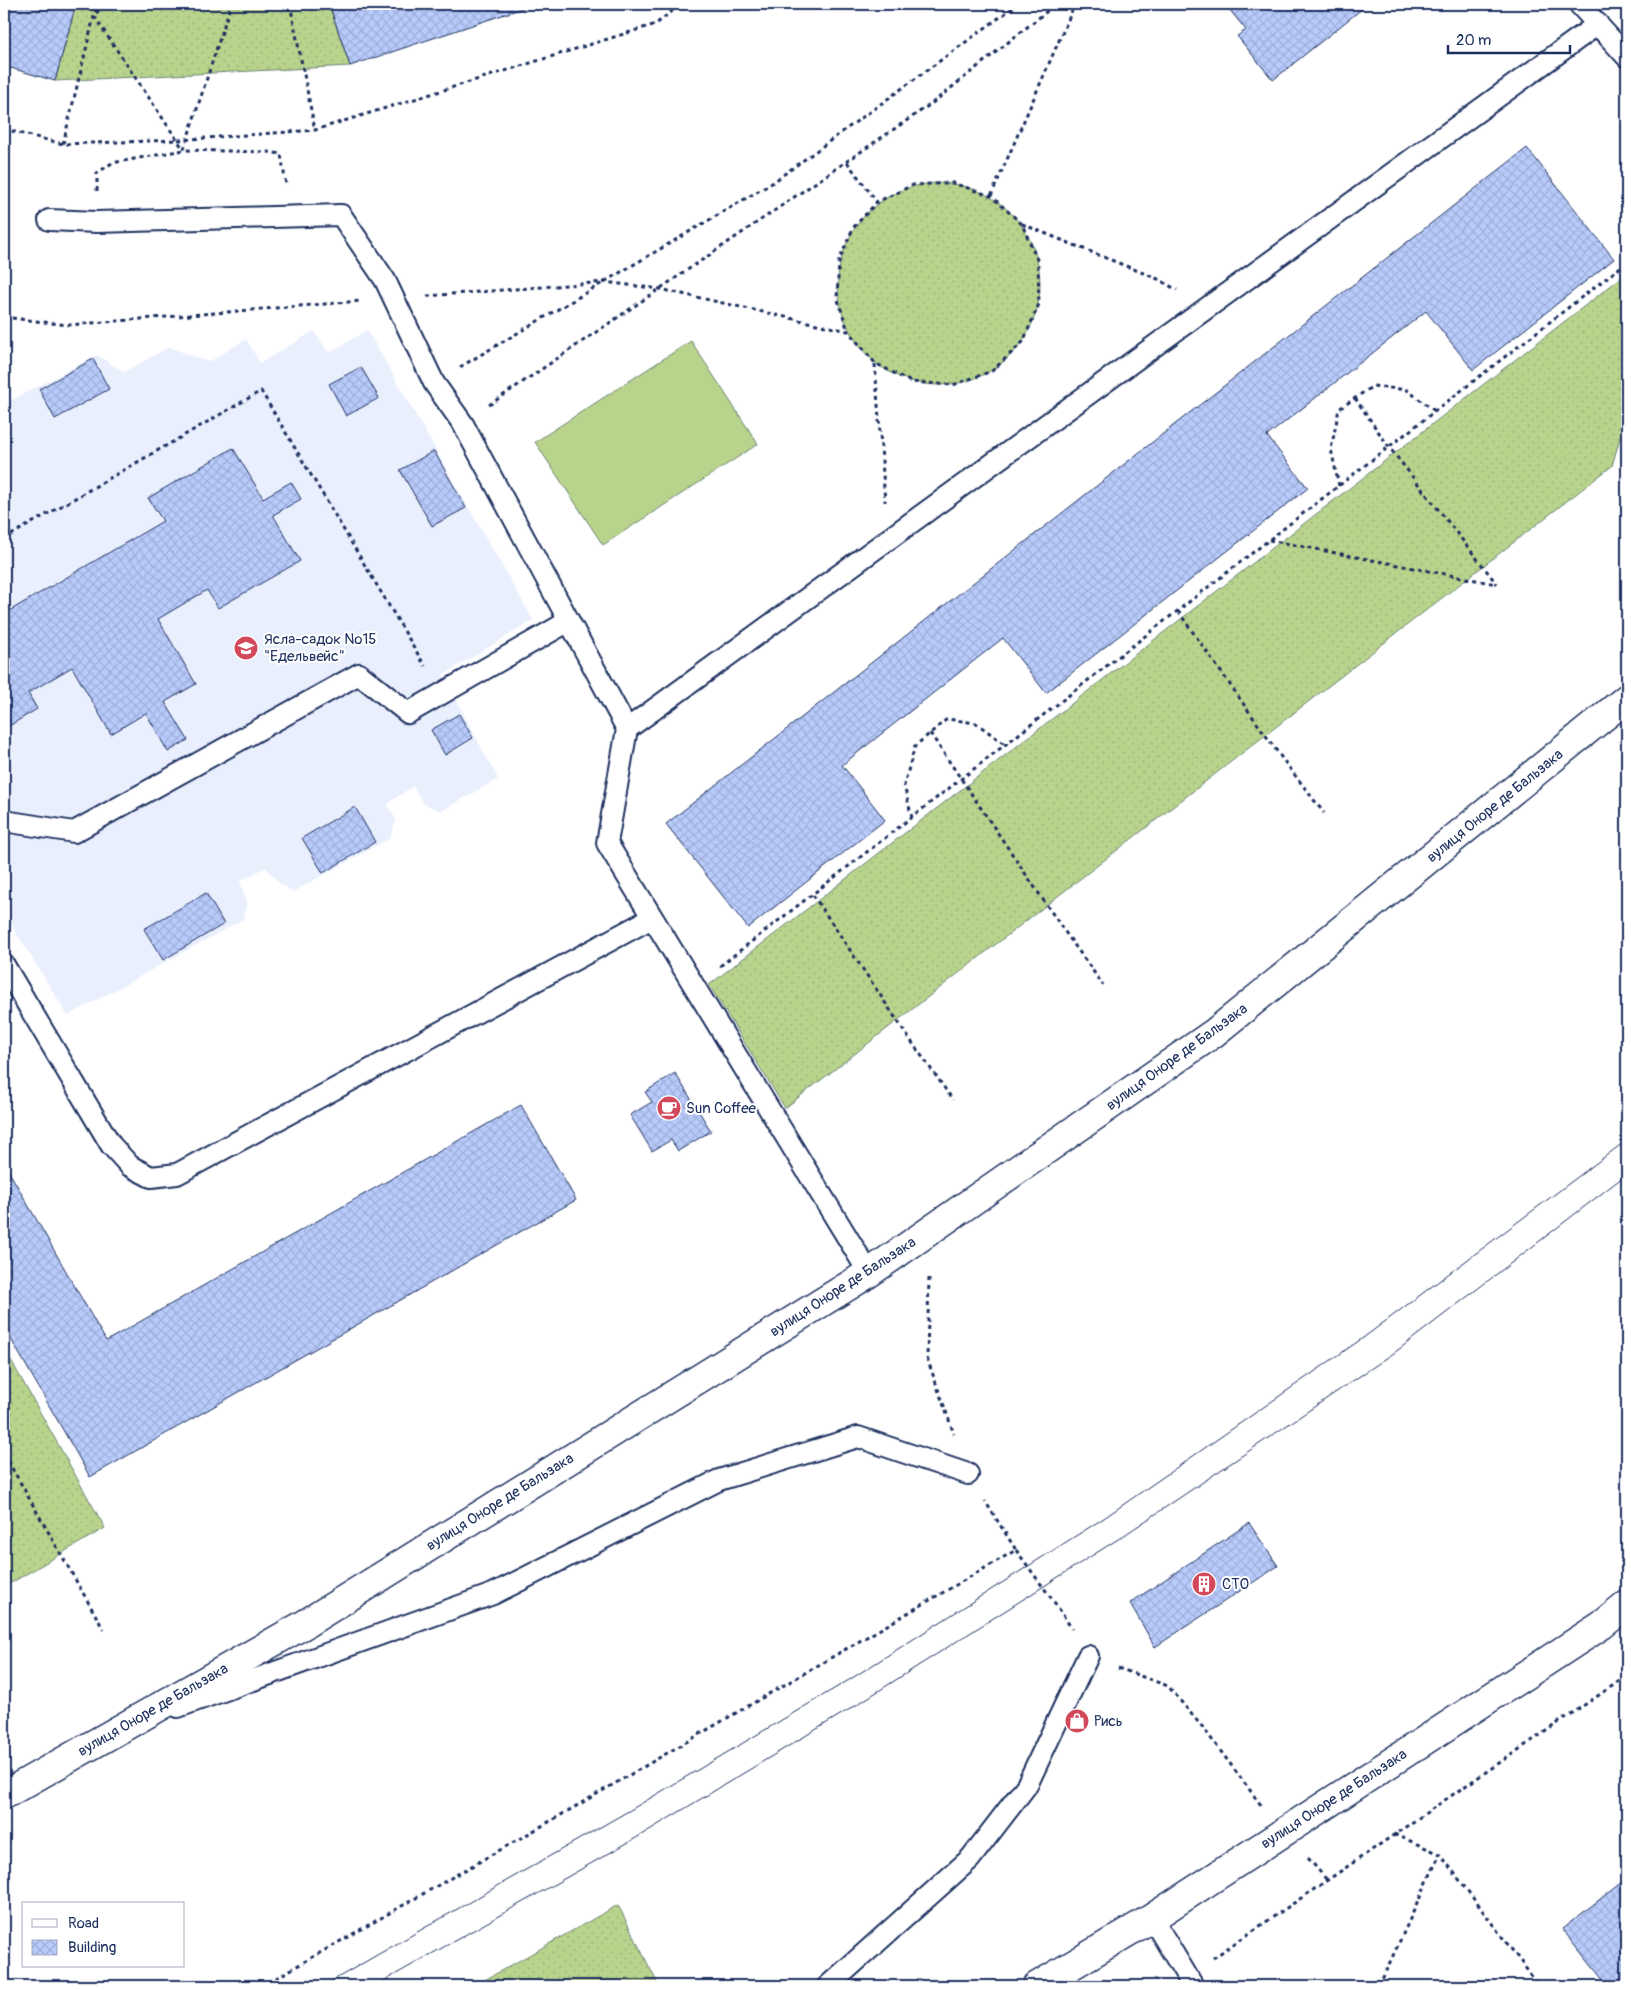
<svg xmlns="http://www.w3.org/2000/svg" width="1631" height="1990" font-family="Pangolin,sans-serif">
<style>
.built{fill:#eaeffe}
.grass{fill:url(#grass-dots);stroke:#6a8275}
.garden{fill:#b8d48c;stroke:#6a8275}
.building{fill:url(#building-cross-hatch);stroke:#1b2f5e}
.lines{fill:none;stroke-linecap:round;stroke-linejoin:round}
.lane-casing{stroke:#1b2f5e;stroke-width:24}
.secondary-casing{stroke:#1b2f5e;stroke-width:31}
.path{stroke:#1b2f5e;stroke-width:3;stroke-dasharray:4 4;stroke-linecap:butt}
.lane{stroke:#fff;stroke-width:20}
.secondary{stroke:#fff;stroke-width:28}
.tram{stroke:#1b2f5e;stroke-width:1}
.labels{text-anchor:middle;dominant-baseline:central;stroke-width:4;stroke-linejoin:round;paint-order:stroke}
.poi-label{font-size:15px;fill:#1b2f5e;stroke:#fff;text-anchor:start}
.street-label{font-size:15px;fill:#1b2f5e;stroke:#fff}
</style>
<defs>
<pattern id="grass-dots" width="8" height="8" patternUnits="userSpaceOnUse" patternTransform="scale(1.25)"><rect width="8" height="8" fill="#b8d48c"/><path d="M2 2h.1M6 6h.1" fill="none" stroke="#9eb67b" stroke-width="1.8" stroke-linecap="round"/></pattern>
<pattern id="building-cross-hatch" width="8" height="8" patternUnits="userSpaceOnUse" patternTransform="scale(1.25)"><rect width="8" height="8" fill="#b9cbfb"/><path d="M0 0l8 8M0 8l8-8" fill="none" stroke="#9eafda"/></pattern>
</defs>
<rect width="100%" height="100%" fill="#fff"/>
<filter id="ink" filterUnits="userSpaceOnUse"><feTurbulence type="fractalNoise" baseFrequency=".02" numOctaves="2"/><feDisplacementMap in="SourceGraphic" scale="10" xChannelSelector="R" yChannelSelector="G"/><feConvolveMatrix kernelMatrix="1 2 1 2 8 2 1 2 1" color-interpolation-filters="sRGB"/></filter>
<g filter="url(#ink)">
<path class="built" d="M367,330L533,620L443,675L498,779L441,811L424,804L413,786L387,804L396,820L390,838L293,892L279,883L266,867L240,881L247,904L244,919L68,1016L4,913V404L97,355L124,372L169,347L209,362L246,339L260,363L314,331L329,353Z"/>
<path class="grass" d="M76,4H329L350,66L55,81Z
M838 284a101 101 0 1 1 202 0a101 101 0 1 1-202 0Z
M1627,273V413L1612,466L785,1108L709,985Z
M4,1348L105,1528L4,1587Z
M618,1905L659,1986H474Z"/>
<path class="garden" d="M691,341L758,444L603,545L535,442Z"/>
<path class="building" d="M4,4H76L55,81L4,66Z
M329,4H535L350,66Z
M1225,4H1368L1273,80L1237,36L1246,30Z
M1527,148L1614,259L1473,370L1426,311L1267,436L1308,488L1046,693L1003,638L842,765L885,820L748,928L666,824Z
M93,359L109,389L55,419L39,389Z
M361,367L379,398L346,416L329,384Z
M233,448L263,498L291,482L301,499L273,515L300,561L218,608L207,590L158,619L196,684L165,702L188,740L168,752L146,713L111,734L72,667L28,693L37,709L4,729V614L163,521L148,498Z
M434,451L466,508L432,526L400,470Z
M459,714L473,738L445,755L431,730Z
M355,807L375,842L323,873L302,838Z
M206,893L224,924L163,960L144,929Z
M675,1073L711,1131L678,1151L671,1140L652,1151L630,1115L652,1102L645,1092Z
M521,1105L576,1200L90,1477L4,1327V1163L106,1341Z
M1249,1523L1278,1566L1155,1647L1130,1603Z
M1627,1878V1986H1608L1562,1929Z"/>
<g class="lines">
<defs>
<path id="lane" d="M1579,4L1627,57
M49,220L97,222L341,215L385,280L434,383L463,424L627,729L607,843L869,1273
M627,729L1598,24
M4,821L74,832L359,674L408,713L569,621
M4,965L111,1145L130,1166L151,1177L177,1174L652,918
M178,1707L493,1594L719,1480L858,1437L968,1474
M1152,1918L1193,1986
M828,1986L970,1859L1027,1785L1088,1656"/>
<path id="secondary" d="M4,1795L305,1624L869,1273L1214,1033L1627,698
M1037,1986L1152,1918L1602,1625L1627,1605"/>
</defs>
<use href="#lane" class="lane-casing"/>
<use href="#secondary" class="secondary-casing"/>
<path class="path" d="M104,4L94,16L184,150
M290,4L315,130
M4,129L63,144L178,140L315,130L656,24L681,4
M63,144L97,4
M184,149L231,4
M847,162L877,202
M97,191V173L112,163L184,150L268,152L281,154L286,185
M991,196L1075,4
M1022,224L1158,279L1177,290
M427,296L605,282L660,289L848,331L875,363L911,382L953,385L992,371L1023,342L1039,304L1038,262L1022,224L991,196L953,183L913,185L877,202L853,228L839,261L837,297L848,331
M4,317L68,325L361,301
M875,364L885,502
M460,367L772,183L1018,4
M1355,398L1389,447L1497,584
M489,405L931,104L1056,4
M1339,486L1331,449L1339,409L1373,386L1407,390L1435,411
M4,539L261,391L425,666
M1269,540L1496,584
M1178,611L1281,757L1324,813
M930,733L1063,929L1103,985
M912,818L904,785L915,746L947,719L976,723L1006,745
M813,895L911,1041L953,1100
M720,966L1627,262
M929,1278L927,1358L954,1434
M4,1454L104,1630
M1016,1550L1057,1606L1072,1629
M1118,1668L1168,1686L1204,1729L1261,1805
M1394,1834L1440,1854L1539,1986
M1308,1858L1327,1880
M1213,1958L1627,1676
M262,1986L554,1819L1016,1550L985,1501
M1379,1986L1440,1854"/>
<use href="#lane" class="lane"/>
<use href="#secondary" class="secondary"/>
<path class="tram" d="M323,1986L632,1809L849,1680L1104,1518L1363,1338L1627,1140
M375,1986L636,1838L850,1709L1123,1536L1394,1353L1627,1174"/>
</g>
</g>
<defs>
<symbol id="school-disc" viewBox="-11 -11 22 22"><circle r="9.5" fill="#d1495b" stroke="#fff"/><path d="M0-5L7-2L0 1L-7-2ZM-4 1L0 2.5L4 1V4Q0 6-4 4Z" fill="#fff"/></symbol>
<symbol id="cafe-disc" viewBox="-11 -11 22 22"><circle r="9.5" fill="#d1495b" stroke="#fff"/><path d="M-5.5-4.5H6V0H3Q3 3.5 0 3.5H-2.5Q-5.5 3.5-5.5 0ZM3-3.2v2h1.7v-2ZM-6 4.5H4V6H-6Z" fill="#fff"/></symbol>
<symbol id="building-disc" viewBox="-11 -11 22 22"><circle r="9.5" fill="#d1495b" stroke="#fff"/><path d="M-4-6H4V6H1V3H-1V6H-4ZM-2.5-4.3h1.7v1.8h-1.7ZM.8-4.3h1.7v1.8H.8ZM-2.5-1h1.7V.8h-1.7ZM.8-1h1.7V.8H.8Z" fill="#fff"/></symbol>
<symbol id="shop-disc" viewBox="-11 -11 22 22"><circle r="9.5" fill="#d1495b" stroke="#fff"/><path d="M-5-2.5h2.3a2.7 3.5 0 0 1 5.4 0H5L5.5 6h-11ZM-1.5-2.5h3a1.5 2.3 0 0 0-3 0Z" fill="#fff"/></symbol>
</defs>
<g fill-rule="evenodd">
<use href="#school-disc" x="232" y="634" width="28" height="28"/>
<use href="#cafe-disc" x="655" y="1094" width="28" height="28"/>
<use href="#building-disc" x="1190" y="1570" width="28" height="28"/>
<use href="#shop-disc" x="1063" y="1707" width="28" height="28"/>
</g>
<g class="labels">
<g class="poi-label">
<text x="264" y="639">Ясла-садок №15<tspan x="264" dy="17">"Едельвейс"</tspan></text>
<text x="686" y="1108">Sun Coffee</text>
<text x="1222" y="1584">СТО</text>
<text x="1094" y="1721">Рись</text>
</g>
<g class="street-label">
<text transform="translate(1495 806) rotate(-39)">вулиця Оноре де Бальзака</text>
<text transform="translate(1177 1057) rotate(-36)">вулиця Оноре де Бальзака</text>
<text transform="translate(843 1287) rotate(-33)">вулиця Оноре де Бальзака</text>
<text transform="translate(500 1502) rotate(-32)">вулиця Оноре де Бальзака</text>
<text transform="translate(153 1710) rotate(-30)">вулиця Оноре де Бальзака</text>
<text transform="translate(1334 1799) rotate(-33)">вулиця Оноре де Бальзака</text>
</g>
</g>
<rect width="1631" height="1990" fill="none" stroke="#fff" stroke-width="20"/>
<rect x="10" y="10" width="1611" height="1970" fill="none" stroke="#1b2f5e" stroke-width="2" filter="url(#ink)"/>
<rect x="22" y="1902" width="162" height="65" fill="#ffffff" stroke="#a4acbf"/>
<rect x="32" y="1919" width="25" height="8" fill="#ffffff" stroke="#a4acbf"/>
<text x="68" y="1928" font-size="15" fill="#1b2f5e">Road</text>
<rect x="32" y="1940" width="25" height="15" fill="url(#building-cross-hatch)" stroke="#a4acbf"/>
<text x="68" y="1952" font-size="15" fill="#1b2f5e">Building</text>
<path d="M1448 45v8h122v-8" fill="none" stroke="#1b2f5e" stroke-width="2.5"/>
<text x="1456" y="45" font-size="15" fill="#1b2f5e" stroke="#ffffff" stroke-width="4" paint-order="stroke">20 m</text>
</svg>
